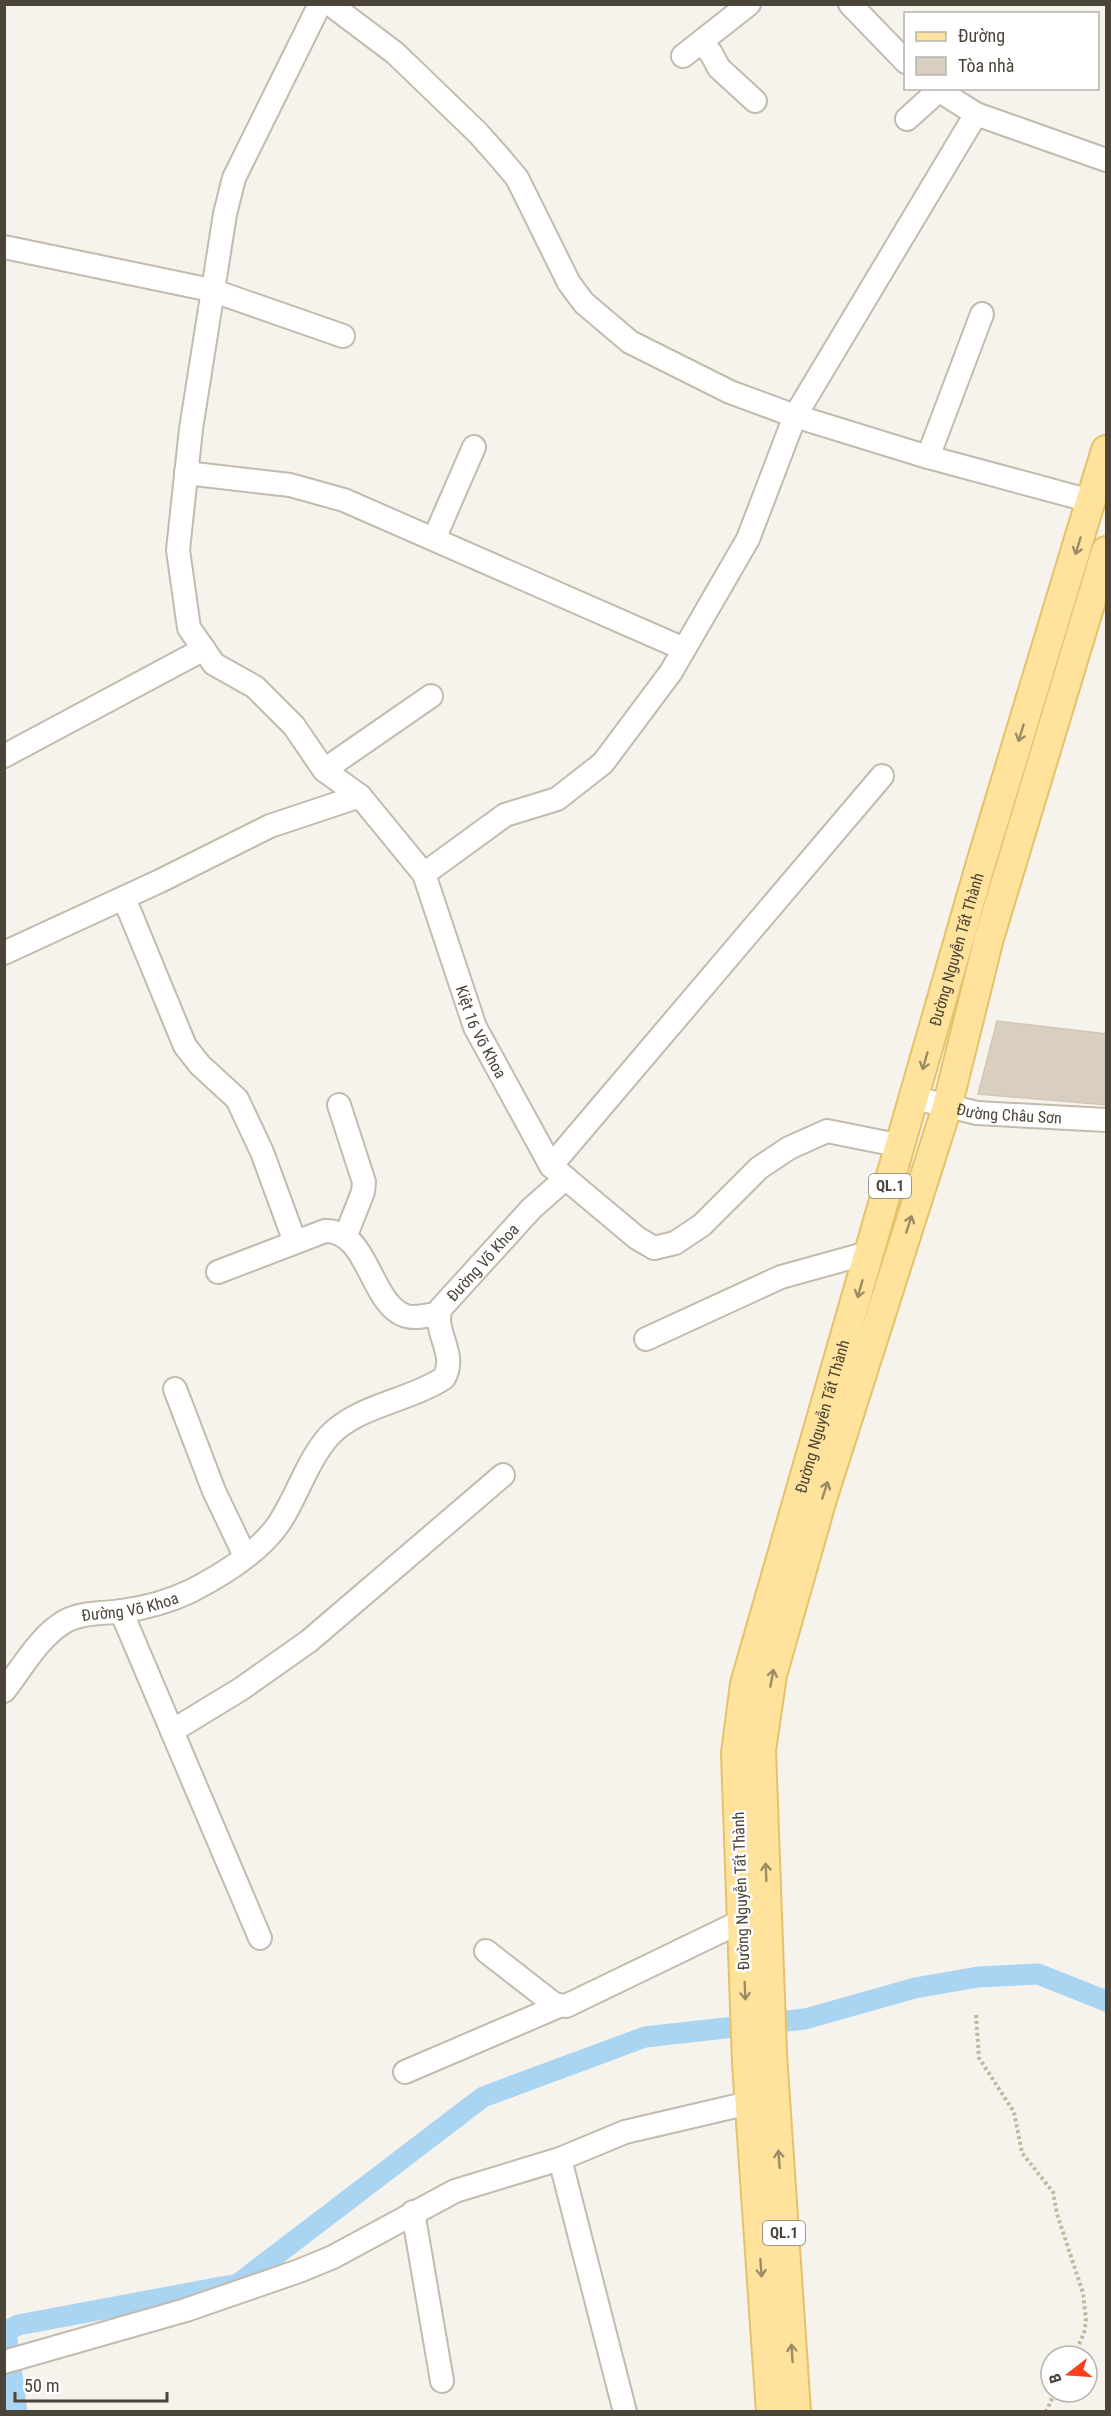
<svg xmlns="http://www.w3.org/2000/svg" width="1111" height="2416" font-family="'Roboto Condensed',sans-serif">
<style>
.lines{fill:none;stroke-linecap:round;stroke-linejoin:round}
.canal{stroke:#a9d4f2;stroke-width:21}
.building{fill:#d8cfc1;stroke:#d3c7b4;stroke-width:1.5}
.minor-casing{stroke:#c2bbae;stroke-width:26}
.major-casing{stroke:#e6c16a;stroke-width:32}
.path{stroke:#c4b79f;stroke-width:4;stroke-dasharray:3 3;stroke-linecap:butt}
.minor{stroke:#fff;stroke-width:22}
.major{stroke:#ffe39c;stroke-width:28}
.oneway{stroke:#9c8c66}
.labels{text-anchor:middle;dominant-baseline:central;stroke-width:5;stroke-linejoin:round;paint-order:stroke}
.shield{fill:#fff;stroke:#817c74;stroke-width:1.5}
.shield-label{font-size:15px;font-weight:bold;fill:#4b4439}
.street-label{font-size:16px;fill:#4b4439;stroke:#fff}
</style>
<rect width="100%" height="100%" fill="#f6f3ec"/>
<g class="lines">
<path class="canal" d="M6,2332L17,2412
M4,2333L18,2325L238,2284L483,2097L645,2037L805,2019L915,1988L978,1977L1038,1974L1106,2001"/>
</g>
<path class="building" d="M997,1021L1107,1034V1105L978,1094Z"/>
<g class="lines">
<defs>
<g id="minor">
<path id="s1" d="M320,4L234,178L225,214L191,429L178,550L189,628L214,664L255,687L294,726L324,770L360,796L424,874L475,1027L551,1166L637,1238L654,1248L675,1243L702,1225L759,1168L789,1148L827,1131L902,1146"/>
<path d="M330,4L395,53L478,133L501,159L517,178L569,283L584,303L630,342L730,392L795,416L928,457L1091,501"/>
<path d="M850,4L906,62"/>
<path d="M701,43L711,53L719,68L755,101"/>
<path d="M683,56L749,4"/>
<path d="M935,88L976,114L1106,160"/>
<path d="M907,119L938,91"/>
<path d="M4,247L211,290L343,336"/>
<path d="M928,457L982,314"/>
<path d="M186,473L290,485L344,500L684,649"/>
<path d="M434,539L474,447"/>
<path d="M4,756L204,649"/>
<path d="M324,770L431,696"/>
<path d="M424,874L505,815L557,799L603,763L671,672L748,539L795,416L976,114"/>
<path d="M124,898L185,1046L200,1065L237,1099L262,1152L295,1242"/>
<path d="M4,953L160,881L270,826L360,796"/>
<path id="s2" d="M915,1098L977,1113L1106,1120"/>
<path d="M339,1105L364,1182L363,1192L346,1235"/>
<path d="M551,1166L882,776"/>
<path d="M218,1272L325,1231C369,1230 370,1305 406,1316C417,1319 429,1315 439,1313"/>
<path d="M646,1339L781,1277L871,1252"/>
<path d="M175,1389L214,1491L245,1556"/>
<path d="M121,1611L260,1938"/>
<path id="s3" d="M4,1691C22,1668 39,1637 64,1622C81,1612 102,1614 122,1611C145,1608 170,1601 191,1591C222,1575 261,1551 280,1522C298,1494 308,1459 330,1435C359,1405 409,1401 444,1378C458,1353 432,1332 441,1308L531,1209L566,1178"/>
<path d="M172,1731L241,1689L309,1641L503,1475"/>
<path d="M486,1951L554,2004L566,2006L742,1921"/>
<path d="M405,2072L559,2006"/>
<path d="M560,2159L625,2412"/>
<path d="M413,2212L442,2381"/>
<path d="M4,2362L186,2310L299,2271L333,2257L455,2191L560,2159L625,2132L749,2103"/>
</g>
<g id="major">
<path id="s4" d="M771,2412L747,2063L736,1753L745,1684L981,863L1106,450"/>
<path d="M796,2412L772,2054L761,1750L772,1675L822,1499L947,1107L989,938L1106,551"/>
</g>
</defs>
<use href="#minor" class="minor-casing"/>
<use href="#major" class="major-casing"/>
<path class="path" d="M976,2015L979,2058L1014,2112L1022,2153L1053,2192L1057,2214L1083,2293L1086,2320L1084,2333L1074,2356
M1046,2412L1055,2392"/>
<use href="#minor" class="minor"/>
<use href="#major" class="major"/>
</g>
<defs><path id="oneway-shaft" d="M-6 0H5M1.5-3L5.5 0L1.5 3" fill="none" stroke-width="1.6" stroke-linecap="round" stroke-linejoin="round" transform="scale(1.5)"/></defs>
<g class="oneway">
<use href="#oneway-shaft" transform="translate(1078 546) rotate(107)"/>
<use href="#oneway-shaft" transform="translate(1021 733) rotate(107)"/>
<use href="#oneway-shaft" transform="translate(925 1061) rotate(106)"/>
<use href="#oneway-shaft" transform="translate(909 1224) rotate(-72)"/>
<use href="#oneway-shaft" transform="translate(860 1289) rotate(106)"/>
<use href="#oneway-shaft" transform="translate(825 1490) rotate(-72)"/>
<use href="#oneway-shaft" transform="translate(772 1678) rotate(-79)"/>
<use href="#oneway-shaft" transform="translate(766 1872) rotate(-92)"/>
<use href="#oneway-shaft" transform="translate(745 1991) rotate(88)"/>
<use href="#oneway-shaft" transform="translate(779 2159) rotate(-94)"/>
<use href="#oneway-shaft" transform="translate(761 2268) rotate(86)"/>
<use href="#oneway-shaft" transform="translate(792 2353) rotate(-94)"/>
</g>
<g class="labels">
<g class="shield">
<rect x="869" y="1174" width="42" height="24" rx="4.5"/>
<rect x="763" y="2221" width="42" height="24" rx="4.5"/>
</g>
<g class="shield-label">
<text x="890" y="1186">QL.1</text>
<text x="784" y="2233">QL.1</text>
</g>
<g class="street-label">
<text stroke="none"><textPath href="#s4" startOffset="1494">Đường Nguyễn Tất Thành</textPath></text>
<text stroke="none"><textPath href="#s1" startOffset="1162">Kiệt 16 Võ Khoa</textPath></text>
<text stroke="none"><textPath href="#s2" startOffset="96">Đường Châu Sơn</textPath></text>
<text stroke="none"><textPath href="#s3" startOffset="700">Đường Võ Khoa</textPath></text>
<text stroke="none"><textPath href="#s4" startOffset="1008">Đường Nguyễn Tất Thành</textPath></text>
<text stroke="none"><textPath href="#s3" startOffset="160">Đường Võ Khoa</textPath></text>
<text transform="translate(741 1891) rotate(-92)">Đường Nguyễn Tất Thành</text>
</g>
</g>
<rect width="1111" height="2416" fill="none" stroke="#4b4439" stroke-width="12"/>
<rect x="904" y="12" width="195" height="78" fill="#ffffff" stroke="#b7b4b0" stroke-width="1.5"/>
<rect x="916" y="32" width="30" height="9" fill="#ffe39c" stroke="#b7b4b0" stroke-width="1.5"/>
<text x="958" y="42" font-size="18" fill="#4b4439">Đường</text>
<rect x="916" y="57" width="30" height="18" fill="#d8cfc1" stroke="#b7b4b0" stroke-width="1.5"/>
<text x="958" y="72" font-size="18" fill="#4b4439">Tòa nhà</text>
<g transform="translate(1069 2374) rotate(253)"><circle r="28" fill="#ffffff" stroke="#b7b4b0" stroke-width="1.5"/>
<path d="M0-4.5L10 22L0 15L-10 22Z" fill="#fc3f1d"/>
<text y="-9" font-size="16" font-weight="bold" text-anchor="middle" fill="#4b4439">B</text>
</g>
<path d="M15 2392v9h152v-9" fill="none" stroke="#4b4439" stroke-width="3"/>
<text x="24" y="2392" font-size="18" fill="#4b4439" stroke="#ffffff" stroke-width="4.5" paint-order="stroke">50 m</text>
</svg>
